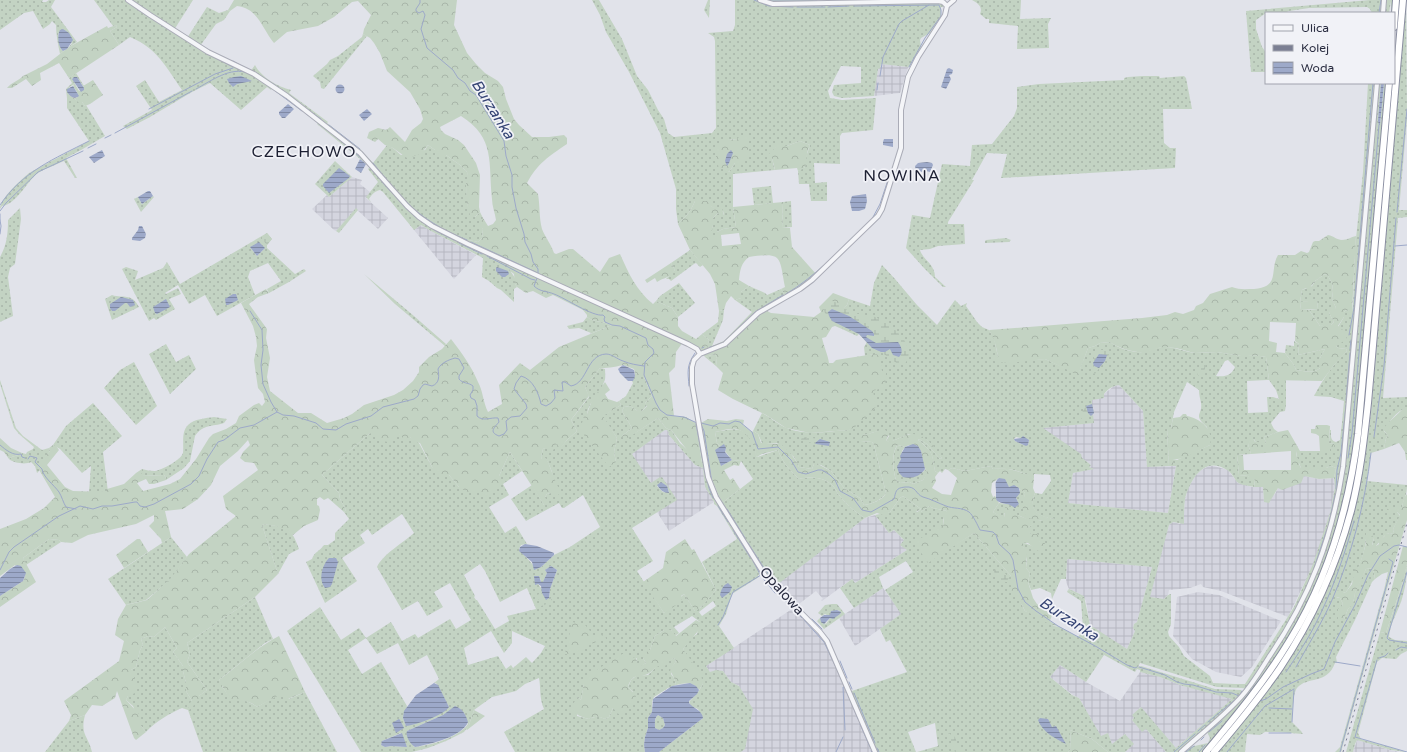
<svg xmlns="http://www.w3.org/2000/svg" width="1407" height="752" font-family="'Varela Round',sans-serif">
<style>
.industrial{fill:url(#industrial-grid)}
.grass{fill:url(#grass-dots);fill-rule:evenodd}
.forest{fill:url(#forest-crowns);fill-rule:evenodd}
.wetland{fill:url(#wetland-marsh)}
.park{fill:#c3d3c3}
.water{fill:url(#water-rules);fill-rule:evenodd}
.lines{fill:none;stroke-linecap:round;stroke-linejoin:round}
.stream{stroke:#9da9c9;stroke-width:1}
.minor-casing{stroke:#aaacb7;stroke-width:6}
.highway-casing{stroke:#898da0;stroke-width:8}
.minor{stroke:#f4f5f8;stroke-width:4}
.highway{stroke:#fff;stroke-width:6}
.rail{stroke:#7b7f93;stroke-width:1;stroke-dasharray:2 4;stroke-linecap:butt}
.labels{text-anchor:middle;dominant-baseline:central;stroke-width:3.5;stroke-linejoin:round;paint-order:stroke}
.street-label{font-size:14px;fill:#2a2d41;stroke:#f1f2f7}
.water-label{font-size:15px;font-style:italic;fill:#354474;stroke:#f1f2f7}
.quarter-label{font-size:16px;letter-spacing:1px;fill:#1c1f32;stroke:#f1f2f7}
</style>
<defs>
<pattern id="industrial-grid" width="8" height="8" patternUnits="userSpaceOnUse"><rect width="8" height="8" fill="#d4d5df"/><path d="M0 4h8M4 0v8" fill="none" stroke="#b6b7c1"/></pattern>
<pattern id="grass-dots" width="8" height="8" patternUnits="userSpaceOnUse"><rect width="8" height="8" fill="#c3d3c3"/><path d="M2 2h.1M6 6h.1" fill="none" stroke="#a8b5a9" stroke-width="1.8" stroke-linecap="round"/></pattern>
<pattern id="forest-crowns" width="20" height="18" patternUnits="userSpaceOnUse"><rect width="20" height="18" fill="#c3d3c3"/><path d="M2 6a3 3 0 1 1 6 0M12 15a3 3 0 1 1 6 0" fill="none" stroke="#a8b5a9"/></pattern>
<pattern id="wetland-marsh" width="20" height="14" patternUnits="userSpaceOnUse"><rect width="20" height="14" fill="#c3d3c3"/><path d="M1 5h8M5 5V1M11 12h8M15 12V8" fill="none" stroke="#a8b5a9"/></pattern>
<pattern id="water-rules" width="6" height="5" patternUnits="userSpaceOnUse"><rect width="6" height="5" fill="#9da9c9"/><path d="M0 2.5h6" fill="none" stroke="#808aa5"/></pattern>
</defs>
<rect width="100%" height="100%" fill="#e1e3ea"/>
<path class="industrial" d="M881,64L908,67L900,93L874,96L878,69Z
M352,177L362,180L360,184L370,192L366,198L388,218L378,229L356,209L336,231L334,230L312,209L327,195L329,197Z
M421,225L431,231L476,255L454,279L414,230Z
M1119,385L1143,411L1147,467L1176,466L1168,513L1068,503L1073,473L1093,469L1088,466L1091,465L1042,428L1093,423L1091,400L1104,394L1114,386Z
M665,430H667L670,433L668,434L695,465L703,468L705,487L714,502L669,531L657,512L676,500L660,479L651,483L631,454Z
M1209,466H1214L1228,470L1238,483L1252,487H1263L1264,502L1275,494L1278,488L1304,476L1319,479L1334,478L1335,487L1330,513L1327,523L1325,527L1326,528L1322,539L1313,565L1288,617L1221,591L1203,587L1201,584L1190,588L1169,590L1168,595L1164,599L1149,597L1169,525L1173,522L1180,524L1184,519V512L1185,500L1188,488L1196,475L1201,470Z
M875,515L889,533L894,530L904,540L907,550L855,583L852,579L822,601L821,600L823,599L816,591L795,607L823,636L875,752H741L745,749L739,686L731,682L723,671L710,672L706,666L795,607L773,585L776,582L778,583L865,518Z
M1068,559L1152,567L1137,622L1134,624L1133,628L1135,631L1127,649L1099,632L1090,625L1086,601L1082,595L1069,589L1066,582L1067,560Z
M883,588L902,614L855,646L839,618Z
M1198,592L1219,595L1281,621L1252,667L1241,677L1216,672L1192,659L1173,636L1177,597Z
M1060,665L1086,682L1120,701L1140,672L1160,677L1183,686L1231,697L1232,699L1176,748L1140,707L1132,720L1146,729L1166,752H1125L1133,744L1125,734L1112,745L1108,733L1101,737L1079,698L1073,695L1050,677Z
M1357,740L1390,750L1400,752H1353Z"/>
<path class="grass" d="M0,0H43L42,2H46L49,0H55L51,7L77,42L69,47L72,43L58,33L61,49L63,51L65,50L60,54C58,44 56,35 56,25L52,21L50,24L43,29L33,11L24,13L0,30Z
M94,0H193L174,30L187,38L207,7L219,13L228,10L230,11L224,20L216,24L200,46L250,72L255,65C261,77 278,87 291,90L289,93L328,122L327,123L360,149L373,163L387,145L393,148L401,155L425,150L428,145L435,150L436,155H446L460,165L467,172L468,176L466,186L468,207L475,217L480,212L483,218L481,226L483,229L482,238L478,242L469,240L468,244L512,264L511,272L515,278V284L517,287L514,289V302L501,290L497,288L489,281L482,277L483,258L431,231L421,225L414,230L383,192L380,190C375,191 372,194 369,199L371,202L366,197L378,182L368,169L370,167L317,124L319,121L273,87L271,90L267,87L241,110L210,83L192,92L150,117L127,129L123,126L152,110L136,86L145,80L159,102L182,90C166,67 157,48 130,37L119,45L110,31L117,27L116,25L113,26Z
M592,0H599L622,39L637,76L648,90L658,110L664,119L668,133L674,137L712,133L716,128L715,41L714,37L708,33L733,31L735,25V0H813L817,3H839V0H941L947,6L941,7V16L930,33L921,38L920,40L921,47L909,67L881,64L880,68L878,69L874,96L842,98L834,96L832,92L834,85L861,83V67L841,66L828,91L830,98L842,100L876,98L873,130L842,133L840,136V164L814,163L815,183L827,182V201H811L809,184H799L798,171L805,167L806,157L810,145L800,141L787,146L776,147C771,155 772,161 775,170L733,174V207L736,227L723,229L717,232V236H710L713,225V218L718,213L724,215L723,211L712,207L707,201H695C691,211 686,217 678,224L676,209V189L660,133L629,72L606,32L600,15ZM729,139L737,140L738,163H735L729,172L724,168Z
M708,0H710L709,18L704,10Z
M972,0H1021L1020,19L1051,18L1048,24L1049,48L1017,49L1018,26L989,23V19H986L980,14C983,7 978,3 972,0Z
M1370,0H1393L1392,13H1391V1L1389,13H1372L1370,9L1367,7L1309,8L1289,11L1284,13H1266L1256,20V29L1262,47C1268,53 1266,63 1266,72H1251L1246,11Z
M1406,0L1407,119L1399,210H1407V217L1398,218L1383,398L1407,397V408C1397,410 1388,423 1384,431L1388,436L1386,438L1384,449L1371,453L1367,481L1407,485C1407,496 1404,497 1402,507L1392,511L1397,512L1400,516L1393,529L1394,533L1386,534L1376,546H1372L1374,538H1366C1366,552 1354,582 1346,592L1343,593L1336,597L1340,598L1343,604L1342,606L1344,619L1348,609L1353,603C1354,600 1354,597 1355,593C1356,588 1363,575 1366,569L1373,568L1375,579L1372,582L1355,620L1336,657L1337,663H1335C1327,685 1307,676 1297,688C1293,693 1292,714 1292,722L1301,731L1303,734L1278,732H1265L1260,735L1247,734L1245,752H1219C1242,723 1266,695 1287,664C1323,610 1347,548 1360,485C1365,461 1368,437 1371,413Z
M363,34L367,36L324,89L321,88L320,82L313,76L327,64L330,60L338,56L362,37Z
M76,73L84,86H83L77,77L72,78L75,84L69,87L72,97L74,98L76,100L82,102L85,106L86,105L105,136L81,150L66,158L77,178H75L64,161C56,165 46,168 38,173C27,181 16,205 2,206L0,209C0,198 21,180 29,173L89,141L67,108V98L66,89L72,83L69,78Z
M1143,76H1159L1160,78L1184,76L1186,78L1192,109H1163L1164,143L1170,148H1176L1175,168L1001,178L1007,154L987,153L972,180H974L948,222V224H964L965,244L938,246L930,249L920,250C923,260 935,264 935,277L946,287H943L924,268L906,248L912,215L930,218L942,164L970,166L972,145L992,144L1014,116L1017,108V87L1039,84L1124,80V78L1128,77Z
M1368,83H1381L1378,121L1380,125L1384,83H1386L1355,439C1345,504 1329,564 1297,622C1271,669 1236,711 1202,752H1185L1190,747L1208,743L1210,738L1207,732L1244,697L1242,696L1247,689L1242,688L1217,687L1140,663L1138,667L1141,666L1215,689L1241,690L1242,692L1223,713L1179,751V752H1166L1146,729L1142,732L1132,720L1134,718L1132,715L1141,707L1176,748L1232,699L1183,686L1160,677L1140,672V670L1137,669L1135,672L1104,655L1086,682L1060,665L1050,677L1072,695L1079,698L1101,736L1108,733L1112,744L1125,734L1134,744L1125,752H1108L1092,739L1070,730L1071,749L1068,752H917L938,746L935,723L908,732L916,752H875L849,692L907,672L890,640L886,642L880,629L901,614L885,590L913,572L906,561L879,577L883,588L854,608L840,588L852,579L855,583L907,550L900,545L904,540L894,530L889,533L875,515L890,512L900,498L903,496L921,509L916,512H921L929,506L933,508L947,511L943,519L944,525L927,562L974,533L1011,576V584L1025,611L1034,614L1054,626L1060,627L1078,637L1083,631V628L1081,601L1067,592L1068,590L1081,597L1083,599L1087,628L1090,631L1093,627L1127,649L1135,631L1133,628L1134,624L1137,622L1152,567L1068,559L1067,560L1066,579H1061L1052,599L1051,593L1040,588L1031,590L1028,582L1030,573L1026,568L1027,559L1023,547V543C1030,543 1036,550 1045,552L1040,542L1026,530L1029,527L1033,524C1025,517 1015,513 1004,513V519L993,512L999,503L1007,504L1018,502L1016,498L1020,490L1019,488L1025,493L1023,507L1024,512C1039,522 1038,521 1055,521V519C1038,517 1028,511 1035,493L1042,494L1051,481L1050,475L1034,474V479C1024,471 1005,467 993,469L991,466L965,471L952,468L948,470L945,469L942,473L940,471L938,473L935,471C932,454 933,451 918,440L919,439L927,444L940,459L942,458L927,440L909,434L890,442L886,441L889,436C876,427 875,434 862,435L861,441L872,442L874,445L886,493C882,500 872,504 864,505L860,498L844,488L831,471L821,465L814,464L812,469L799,467L794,457L777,443H762L758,434L753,431L762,413C770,417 779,425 787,428C806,436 829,431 849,430L873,391L882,372L874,354L865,356L864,347L867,342L872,348L881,352L840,311L847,305L849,299L870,306L874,283L882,265L895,279L917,305L937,325L955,300L961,306L967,303L966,306L977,322L982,327L989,330L994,338L998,357L1029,360L1045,359L1078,374L1088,348L1095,346L1100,343L1110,342C1117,348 1138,355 1148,351C1154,349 1158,347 1165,347C1176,347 1185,352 1196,353C1202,353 1210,352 1217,352C1225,353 1233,355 1242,356C1250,356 1258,355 1266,357L1269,380H1286V405L1285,411L1280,412L1271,423L1274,429L1278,432L1264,437L1266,443L1264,447H1258L1254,439L1248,444L1251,454L1237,455L1239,475L1248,476L1255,480L1254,487C1250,486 1240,485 1237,482C1234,478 1232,473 1227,470C1204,455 1190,480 1185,499C1184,508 1184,515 1184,524L1173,522L1169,525L1150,597L1164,599L1168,595L1171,594V624L1168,632L1169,636L1179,647L1184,656L1210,676L1213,683L1235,684H1245L1294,607L1313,564L1330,513L1335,487L1334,478L1336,468L1331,466L1326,468H1301L1297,458L1296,451H1330V447L1334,444L1329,443L1330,430H1331C1331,436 1330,440 1336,442L1340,440L1342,423L1344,401L1331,397L1314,396C1323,379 1333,364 1347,351L1346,349L1338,348L1336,346L1338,327L1344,317V312L1346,310L1352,311L1353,304L1355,248L1363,172ZM1228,360L1235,367C1231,376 1225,377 1216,376L1225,361ZM1267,380H1269L1276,390L1279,399L1273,397H1267L1268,412L1248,413L1247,381ZM1187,382L1199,390C1199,395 1200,398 1201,403C1203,415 1192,414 1207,427L1210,445L1177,460L1173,459V466H1176L1168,513L1068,503L1073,473L1094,469L1089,467L1091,465L1082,458L1081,454L1043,428L1094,423L1093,415L1091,416L1089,405L1092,404V400L1104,398V394C1108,389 1112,386 1119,385L1143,411L1147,467L1169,466L1167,428H1171L1174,412ZM1016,437L1029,440L1028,445H1024L1015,441L1014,439Z
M335,161L352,177L329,197L315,184Z
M771,186L773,203L754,205L752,188Z
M153,196L154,197L141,212L134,199L138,197L142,204Z
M791,201L792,227L782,228L783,202Z
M20,208L21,219L15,264L10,268L8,277L13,316L0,322V257C7,245 8,233 8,220Z
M356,208L358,210L339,233L336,231Z
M267,233L272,239L267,245V248L295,274L304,269L306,271L289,282L269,293L267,289L281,281L268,263L250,271L248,277L255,295L217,316L205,295L189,304L178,285L165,293L166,294L178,288L181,294L169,299L175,309L156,320L154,318L149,321L122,269L126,267L138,271L135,280L163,268L167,262L180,284ZM250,247L264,249L257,256Z
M1006,238L1011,240L1009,242L985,243V241L986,240Z
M690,250L703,265L700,267L696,263L694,264L671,281L669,279H666L675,270L671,263Z
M364,274L414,316L446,344L445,346L395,304Z
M1325,274L1328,276L1332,283L1333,291L1332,299L1336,308L1329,313L1334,322L1331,325L1320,326L1309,310L1318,309L1317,301L1300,302L1302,290L1312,286L1315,281Z
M679,283L695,303L678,317L672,308L656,301L660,296Z
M749,286L765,293L767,295L781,289L786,297L766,308L729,341L706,351L709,340L702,334L718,322L719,311L724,310L723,320L712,346L724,341L752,312L735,300L741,298V292Z
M112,295C124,299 131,292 139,307L112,320L105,299Z
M587,317C595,323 603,321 612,325L590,334L591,333L579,328L569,329L567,326L583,322Z
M844,326L859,334L857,336L842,329Z
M1294,341L1299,344L1298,355L1325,349L1320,358V368C1314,374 1304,371 1296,370L1294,365L1285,353L1286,345L1294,346Z
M166,344L176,362L189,355L196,369L170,394L149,354Z
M715,354L717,358L716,366L705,357Z
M134,362L157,406L136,425L104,388L120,370Z
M600,368L605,369C605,373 606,379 604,382C600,395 589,400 587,414L616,462L614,452L617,438L602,416L621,405L619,401L626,396L633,383L632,381L634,378L635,373L640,374L644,373V377L652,396L645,403L647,405L642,411H638L630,406L624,407L622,411L632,428L622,436L635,433L658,418L666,428L672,431L680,443L702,463L696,426V423H701L704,431L712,480L722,503L753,479L741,461L732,460L725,451L726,449L723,445L721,447L717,443L715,432C733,429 744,424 754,445C756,450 755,454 757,457L778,450C782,462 790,470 799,479C812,476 828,477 836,490C839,495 835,491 839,495C846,504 855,512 865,518L778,584L776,583L773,585L763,573L758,575L759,577L732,594L726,614L719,626L734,648L706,666L710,672L716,670L723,671L731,682L739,686L753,709L745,749L741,752H659L703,718L698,709L691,706L689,702L698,692L703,684L683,649L691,638L697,634L700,622L692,616L674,627L679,633L675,636L671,630H664L655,636L650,650L643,658L646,663L638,668L636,664L637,658L584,684L581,700L577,697V716L589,719C596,716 599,716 605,719L609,717L613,708L633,692L628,687L631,680L636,676L648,675L657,666L674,658L676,661L673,666L671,674L674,678L676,685L668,688L654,697L652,702V712L648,718V728L645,737L644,745L645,752H515L504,732L544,709C539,698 541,688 539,678L525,684L516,691L492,697L474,710L469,725L464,732L446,741L428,748L412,752H361L287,631L320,607L341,640L359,628L366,638L391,622L402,641L415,634L418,638L450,619L456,629L471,620L450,583L434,592L443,607L427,616L418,601L402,610L377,567C382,555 404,542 414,533L402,514L372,535L368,529L360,535L365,543L342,558L357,581L325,603L306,562L312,559C314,552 320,551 324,545H328L335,540V533L349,519L344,512L346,510L340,499L339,493L322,475L370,433L399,434L410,437L419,443L432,467L449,475L459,487L499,476L510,452L522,471L503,484L509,495L489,507L505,533L516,526L527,544L521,545L519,549L533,565L541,567L554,555L570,547L600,527L583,495L564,508H562L559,503L526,521L511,499L532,485L544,505L545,497L547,494L551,493C555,478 553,472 546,459H542L541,457L543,449L556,443L560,448L567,440L577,431L571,420L589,397L585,387ZM665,430H667L669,433L668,434L695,465L703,468L705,487L714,502V504L717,506L737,539L702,562L716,590L701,607L695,611L684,594L664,613L637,571L653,561L632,528L677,500L662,477L660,478V477L651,483L632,454ZM661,482L667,486L669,493L663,492L657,486ZM480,564L485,571L500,602L527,588L536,609L507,616L509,621L495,629L477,600H476L474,597L475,596L464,575ZM551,566L557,570L550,589L549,598L538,584L540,578L541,582L543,583L547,573L545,570ZM713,601L716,606L702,616L699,612ZM491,631L504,653L512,643V631L545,646L541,653L532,663L526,657L513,668L511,665L506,669L498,656L468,665L464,648ZM366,638L377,654L398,643L409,665L427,655L439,679L434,683H436L449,707L406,726L403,718L407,706L381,662L362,674L348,650ZM459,708L464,713L468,724C459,737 430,746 414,747L407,731L443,715L451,710ZM401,733L407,747L391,746L385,747L381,745L382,741Z
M0,380L16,428L23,436L42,450L49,448L50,451L38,468L40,470L37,473L35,466L31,462C26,465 13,463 9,459C13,455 19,456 22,453L26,454L27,452L33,449L34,447L19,434L14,428L0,384Z
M93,403L122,436L103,452L108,492H89L91,466L82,473L60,449L53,445L66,426Z
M214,417L227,419L224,423C212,427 203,424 195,436L190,461L184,468L166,480V478L164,475L142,476V469C146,470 150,471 155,471C162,470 181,460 183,453C184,444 181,432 188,425C194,419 206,418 214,417Z
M898,445L905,447L902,451L901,459L900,461L923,472L925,469L928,472L923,480L913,484L910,482L900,483L896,480C893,471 891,452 898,445Z
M262,525C273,524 284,527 292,534C295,538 297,544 299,549L289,554L278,574Z
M171,537L187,557L171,579L146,600L126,605L108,579Z
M49,539L59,540L61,542L26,565L23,558Z
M1407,564C1407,574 1406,585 1403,595C1400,609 1390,622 1389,637L1395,640L1407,641V651L1401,654L1396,659L1382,658L1377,662L1358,733L1361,739L1407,752L1391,750L1357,740L1355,744L1353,752H1346L1380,632L1386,633L1402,585Z
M1384,590L1386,592L1341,752H1335L1340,747Z
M255,597L273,639L265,643L219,680L223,685L222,686L229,697C240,699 248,700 257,707L281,693L289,699L305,692L337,752H203L188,710L182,708C169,714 156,721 146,732L141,726L133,706L126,700L128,696L131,670L136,667L140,650L143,645L141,639L148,636L154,637L165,627L177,648L173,652L183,666V671L186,683V691L192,701L207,690L187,662L190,654L187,643Z
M832,604H837L845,614L824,629L817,621L820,618L826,624L830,618L840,611L837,610L829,616L825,614L822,616L818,613L825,605Z
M85,715C80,735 88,735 92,752H45L69,721Z
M658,715L663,718L665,725L663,728L659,730L655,728C655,723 654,719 658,715Z"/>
<path class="forest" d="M234,0H457L454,25L467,53L476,64L485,73L498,81L503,87L506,99L514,119L519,125L532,137H549L564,135L567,138V144C548,157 538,163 527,183L538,194C540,205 539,218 542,229C545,237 551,244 554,253L556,254L569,249H573L600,272L609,258L620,254C629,274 636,290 653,304L656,301L672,308L678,317V326L682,331L696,339L702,334L709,340L707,350L721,346L753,317L765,310L771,313L814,317L821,312L819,307L833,293L849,299L847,305L840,311L841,324L844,326L842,329L835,326L832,327L826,337L822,338C824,347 828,355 829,363H833L836,360L874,354L880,355L882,372L886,373L885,387L873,391L876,407L855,427L849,430L810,433L786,428L766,415L733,399L718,390L723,373L716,366L717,358L715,354L705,357L702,353L683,342L676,352L675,367L669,373L674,416L686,417L696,423L702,464L695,460L672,431L666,428L658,418L625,440L622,436L632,428L622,411L624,407L630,406L638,411H642L647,406L645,403L652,396L643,374L640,375L635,373L634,369L623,365C620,366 603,369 600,368L585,387L589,396L571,420L577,431L567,440L560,449L556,444L554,449L551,452L546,448L543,449L541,457L542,459L546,458C552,470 554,481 561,492L558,495L554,496L551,493L547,494L545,497L548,503L544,505L510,452L499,476L502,484L485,500L479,491L469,493L459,487L449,475H441L432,467L420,443L415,442L410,437L405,440L399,434L388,442L378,440L370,433L322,475L339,493L340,499L346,510L344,512L328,498L324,500L320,497L317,499V505L319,506L320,510L318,520L304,526L293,535C283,528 275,524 262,525L278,574L255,597L187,643L190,654L187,662L207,690L199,696L200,699L189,710L188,705L192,701L186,691V683L183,671V666L173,652L177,648L165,627L154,637L148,636L141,639L143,645L140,650L136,667L131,670C135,678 137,684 135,693L128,696L126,700L141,716V726L146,732L136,740L134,738L117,691L115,698L102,706L92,705L85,715L69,721L71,715L64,701L119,661L124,641L115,635L118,619L126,605L147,600L171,578L189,554L236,516L226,509L223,496L258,470L254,463L245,462L240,458L243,452L250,445L248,440L238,451L220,466L211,485L198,499L183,509L165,511L171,537L162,543L161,539L149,526L154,521V515L136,524L88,535L72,543L61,542L59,540L49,539L23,558L36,582L0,607V596L23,581L25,577L17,565L15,566V565L0,576V529L26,519L44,508L55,497L38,468L39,465L50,451L49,448L53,445L56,446L59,450L47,465L65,487L73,491L107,492V489L124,484L136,473L142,469V476L164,475L166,478V480L154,484H149L146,479L137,483L143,491L170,484L180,479L196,459L209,438L213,434L226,429L236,423L239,416L254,405L259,403L262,406L265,402L263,394L258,388L255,368L254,360L257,346L256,337L253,326L241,303L266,289L269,293L258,297L249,304L267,329L266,338L270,358L267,377L270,391L298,413H311L327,423L344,418L352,414L364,405L394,395L403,390L413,381L419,372V367L429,357L442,349L451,339C461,352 472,367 478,382C483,391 483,402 488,412L502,404L499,385L520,363L530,370L559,347L612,325C603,321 595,323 587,317V315L583,310L553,295L546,298L533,291L526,293L517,287L515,284L514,274L509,270L512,265L468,244L469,240L478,242L482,238L483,229L480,226L483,218L488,226L493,224L496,220C495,213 492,206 492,199C488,163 496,138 461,116L440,127L441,130L445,134L458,140L464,145L476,163L480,175L479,207L480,212L475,217L470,215C467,206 466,195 466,185C466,181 468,177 467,172L460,165L446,155H436L434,152L435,150L428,145L421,154L407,158L393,148L385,145L378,139L375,142L367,138L369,132L378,128C384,129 385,132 390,127L405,142L412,130L421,123L423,119L420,109L410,92L387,71L380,53L374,43L370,38L363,34L364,29L371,15L358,1L352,2L334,17L318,26L287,32L274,43C262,29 258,8 237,6L230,11L228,10Z
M116,25L117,27L110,31L119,45L69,78L59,63L40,73L41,80L32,86L26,79L12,88H7C12,82 18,81 23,76L47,64L69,47L107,26L108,28Z
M93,80L103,95L90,104L85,106L82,102L79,103L74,98H77V92L73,86L75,84L79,91L84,88L83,86Z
M740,135L748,136V156L742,165L735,163L729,172L724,169H720L718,166L720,161L716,158L717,149L720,143L729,139L737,140Z
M800,141L810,145C809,148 807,151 807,155C805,164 809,167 798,171L797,168L775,170L772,158H770L768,155C771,152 775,148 778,144L787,146Z
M695,201H707L710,202L712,207L722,208L724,216H721L718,213L713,218V225L711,236H716L717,232L723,229L736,227L733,207L783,202L782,228H790L792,247L817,275L786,297L781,289L785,287C779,256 783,252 749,257C741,263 740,270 739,280L749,286L741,292V298L735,300L731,296L726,303L724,310L719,311L715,284L710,274L690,250L678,224C686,217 691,211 695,201ZM739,233L741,244L722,246L721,235Z
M1328,235C1334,236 1337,240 1342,240C1347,240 1351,237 1356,236L1352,312L1346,310L1344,312V317L1338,326L1343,330L1347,339L1336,346L1338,348L1346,349L1347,351L1334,365L1322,381L1269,380L1266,357C1258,355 1250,356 1241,356C1233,355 1225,353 1217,352C1210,352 1202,353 1195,353C1185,351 1176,347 1165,347C1158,347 1154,350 1148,352C1138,354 1117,348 1110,342L1100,343L1095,346L1088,348L1078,375L1045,359L1010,363L995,362L994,358L998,357C996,346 995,340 989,330L1142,318L1167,315L1175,312L1183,314L1194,310L1196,306L1203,303L1210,294L1232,287C1239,290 1246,289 1254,289C1281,287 1269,270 1278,255H1295L1301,251L1307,253L1309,252L1313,242L1315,241H1319ZM1325,274L1328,276L1332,283L1333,291L1332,299L1336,308L1332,309L1329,313L1334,322L1331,325L1327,324L1320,326L1309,310H1301L1300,302L1302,290L1306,288L1309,289L1315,281ZM1270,322L1296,323L1295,341L1299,344L1298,355L1325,349L1320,358V368C1314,374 1304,371 1296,370L1294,365L1285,353L1276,352L1277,343L1269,341Z
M671,263L675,270C669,279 664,277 657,282L655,278L647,283L645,280Z
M605,382L610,390L605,394L608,399L617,402L619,401L621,405L603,416L617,438L614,452L616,462L609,467L580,430L584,416L587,414L592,400Z
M1404,408H1407V460H1406L1405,452L1399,443L1384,449L1386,438L1388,436L1383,429L1389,422Z
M1183,414H1186L1187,416C1201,419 1214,429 1210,445C1200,449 1184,461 1173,459V466H1169L1167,428H1171L1173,418L1180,417Z
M708,419L727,421L736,419L744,420L743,425L752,432L753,431L758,434L761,443L765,442L766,443L781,444C789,451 795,458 799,467L812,469L814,464L816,463L831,471L844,488L860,498L864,505C872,504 883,500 886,493L874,445L872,442L861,441L859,439L862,435L868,434L884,429L889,433L886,441C894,442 900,437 907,435C923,430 934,447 942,458L940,459L927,444L919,439L918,440C933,452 932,452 935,471L938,473L935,477L936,481L932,488L942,494L951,495L957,478L948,470L952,468L965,471L991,466L993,469C1007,466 1019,472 1031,476L1034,479L1033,488L1035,493C1028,511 1039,517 1056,519L1055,521C1046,521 1030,523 1024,513C1021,507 1024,498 1025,493L1016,486L1009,487L1005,482L999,478L992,483L991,492L993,497L995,496L999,503L993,512L1004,518L1005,507L1009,508C1016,517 1026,516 1034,524L1029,527L1027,530L1031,534H1038L1040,542L1045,543V553L1036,550L1028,543H1023V547L1027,553L1026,568L1030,573L1028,582L1033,598L1037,604L1052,615L1050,621L1058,626C1048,626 1035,615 1025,611C1018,594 1009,601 1011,576L974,533L928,563L914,542L944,525L943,515L947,511L933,508L929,506L921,512L916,513L921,509L903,496L900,498L890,512L883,515L877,513L865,518C855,512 846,504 839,495C835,491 839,494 836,490C828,477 812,476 799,479C790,470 782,462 778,450L762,454L757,457L755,454C756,448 753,444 750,439C738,424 731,429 715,432L717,443L721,447L718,448L721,466L732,460L741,461L739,466L734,465L724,470L730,480L733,478L740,489L722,503L712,480L704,431L701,423ZM898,445L905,447L909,445L921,451L923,464L927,472L923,480L913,484L910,482L900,483L896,480C893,471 891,451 898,445Z
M1316,425H1327L1330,426L1329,443L1334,444V447H1330V451H1320L1319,436L1316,434L1311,433V429H1315Z
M1288,430L1300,451H1296C1296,456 1297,458 1300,461L1299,464L1301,468H1326L1331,466L1336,468L1334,478L1319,479L1304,476L1301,483L1282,490L1278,488L1269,503L1264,502L1263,487H1254L1255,480L1250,479L1248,476L1239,475L1237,455H1243L1244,470H1291V451L1251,454L1248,444L1249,441L1254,439L1255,442H1259L1258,447H1264V445L1266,443L1264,437L1278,432Z
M0,438L11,448L22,453C19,456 13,455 9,459L4,452L0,450Z
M1407,494V520L1386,592L1384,590L1388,572L1382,574L1375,579L1373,568L1366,569L1355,593L1353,604L1348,609L1344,619L1341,621L1338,619V608L1342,606L1343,604L1340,598L1334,596L1336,591L1340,590L1343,593L1346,592L1352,584L1355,568H1358C1360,564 1365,548 1366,543C1366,540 1366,537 1366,533L1368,532L1370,533L1374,538L1372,545L1376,546L1379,544L1378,541L1379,538L1384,537L1385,534L1394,533L1393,529L1400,515L1397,512L1387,513V509L1402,507L1404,498Z
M137,539H140L148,552L124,568L116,555Z
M685,539L692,550L694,549L716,590L703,605L696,611H695L684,594L681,596L682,598L681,602L664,613L643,582L663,568L666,552Z
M1403,546L1407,547V564L1404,578L1386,633L1380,632Z
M1069,589L1084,596L1090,625L1093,627L1090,631L1086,628L1083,599L1081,597L1068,590Z
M696,620L704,624L683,649L701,675L703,684L699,690C692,681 686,683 676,685L674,678L670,670L676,661L674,658L669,661L665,666C656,663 653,673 645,675C641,677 637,675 633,678C630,681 629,683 628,687L636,696C634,706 628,711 618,714L613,708L609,717L605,719C598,716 596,716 589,719C581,717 576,715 571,708L577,697L581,700L585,677L624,653L631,658L636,657L638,667L646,663L643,658V654L650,650L655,636L664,630H671L676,636Z
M572,622L585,625L595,637L605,635L606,639C602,642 598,641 593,643C584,647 576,655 565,654L566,648L567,647Z
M279,636L305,692L288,699L281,694L257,707C248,700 242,700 231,702L219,680C239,665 257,647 279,636Z
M474,710L485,716L467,730L466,729L469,725Z
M1070,730L1092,739L1108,752H1068L1071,749Z"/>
<path class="wetland" d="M267,233L272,239L267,245L262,239V237Z
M118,297L133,300L135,305L132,308L127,309L125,306L124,309L114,312L111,310L110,303Z
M829,300C839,302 843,308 851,312C858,315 867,314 875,317C891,324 920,346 904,365L898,364L881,352L872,348L859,334L832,321L825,313L823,308Z
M1100,350H1105L1111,352L1095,374L1092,373L1091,370L1094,366V353Z
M1204,364H1206L1203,376L1200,377L1197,374L1200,368Z
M1092,404L1094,413L1091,416L1089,415L1087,420H1083L1081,418C1082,411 1084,406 1092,404Z
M802,437L820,439L815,442L816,444L801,440Z
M998,567L1009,577L1007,582C1001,583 997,576 994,572L995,570Z
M542,593L546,600L553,598C550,603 546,605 541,606L537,595Z
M948,733L955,737L960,752H955Z"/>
<path class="park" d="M1317,300L1318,309L1301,310L1300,302Z"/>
<path class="water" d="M63,29L69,33L73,40L67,49L63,51C58,47 57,35 60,30Z
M949,68L953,70L952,74L949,75L951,79L946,89L941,87L947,69Z
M241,76L252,81L237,84L233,87L229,83L227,79L234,77Z
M74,77H77L84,88V90L81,92L72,79Z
M1381,83H1384L1380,125H1379L1378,121Z
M335.5 89a4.5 4.5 0 1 1 9 0a4.5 4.5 0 1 1-9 0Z
M73,86L79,96C74,100 70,96 67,92V89Z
M288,104L294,109L285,118H282L279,114V112Z
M367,109L372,114L364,121L359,115Z
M884,139H893V147L883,145V142Z
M102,150L105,156L94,163L89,157Z
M731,150L733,153L729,163L727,166L725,161L727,154Z
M360,159L366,164L361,173L355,169Z
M927,162L932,163L933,165L930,172L926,171L920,172L916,171L915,166L918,163Z
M339,168L350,176L349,178L329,193L323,186V184Z
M148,191H150L153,196L142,204L138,197Z
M866,194L867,201L865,209L859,211H852L850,202L852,196Z
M139,226H142L146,234L145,238L140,241L132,240V238L138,230Z
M259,242L265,248L257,256L250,247Z
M497,267L508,271L509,274L505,277H502L496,271V268Z
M233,294H236L238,300L228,305H226L225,299Z
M121,297L133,300L135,305L130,307L127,303H125L115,311H112L110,308V304Z
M166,299L170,307L157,314L155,313L153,307Z
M832,309L849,316L872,331L874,334V336L867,335L866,337L876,343L898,342C901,346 904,352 899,357L893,355L890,349L885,352H881L872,348L859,334L832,321L829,316L828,312Z
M1099,354L1107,355L1105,361L1099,368L1094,366L1093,363Z
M623,365L634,370L635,376L633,381H628L620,373L618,369Z
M1092,404L1094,413L1091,416L1088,413L1086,406Z
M1023,436L1029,440L1028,445L1026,446L1015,441L1014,439L1021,438Z
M820,439L830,442L829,446L816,444L815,443Z
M724,444L726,448L725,452L732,460L721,466L715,450Z
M913,444L918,446L921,451L925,469C919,477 912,479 903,477L899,473L897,467L901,459L900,456L905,447Z
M999,478L1005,479L1009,487L1014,485L1019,488L1020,493L1016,498L1019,504L1015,508C1012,506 1009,504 1006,504C995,501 996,502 996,491C996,485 994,482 999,478Z
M661,482L667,486L669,493C664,493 660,490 657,485Z
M525,544L537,546L554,553V555L541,567L534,570L532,562L519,551L520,547Z
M329,558H336L338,562L332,584L330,587L325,588C318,580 322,565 329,558Z
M17,565L21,566L26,573L23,581L0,596V578L10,569Z
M551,566L557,570L550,589L549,598L546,600L542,593L541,586L538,584L535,585L534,576H539L541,582H543L547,573L545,570Z
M728,583L732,587L730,592L722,598L720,595C721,590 723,585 728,583Z
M837,610L841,612L840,614L833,619L830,618L824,624L821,622L820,618L824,615H830L831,611Z
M434,683L438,685L449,707C444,715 416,725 406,726L403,718L404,711L416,695Z
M690,683L696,686L699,690L697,694L689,701V703C694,709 702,710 703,718L659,752H645L644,745L645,737L648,728V718L652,712L653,699L672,686ZM658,715L663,718L665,725L663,728L659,730L655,728C655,723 654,718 658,715Z
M455,706C463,709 466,715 468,722C462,737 430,744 415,747C411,745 405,736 407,731L443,715Z
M1040,718L1048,719L1052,727L1056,726L1066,744C1056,739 1042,732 1038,720Z
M399,719L400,720L404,728L396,733L392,723Z
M402,733L407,747L391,746L385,747L381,745L382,741Z"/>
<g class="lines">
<path class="stream" d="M420,0V3L416,9V11L419,13L423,11L425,15L421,29L427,48L453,70L458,78L465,83L470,91L476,95L504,141L506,156L512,175V187L516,208L524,234L525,242L531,254L533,262L538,269V273
M754,0L769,6L793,7
M770,0H817
M854,6L939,5L941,10V16L925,38L909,67
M797,7H825
M828,7L849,6
M142,12L149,16
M1379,13L1381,0
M214,57L233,67
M233,61L255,73
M880,76L883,57L899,24L902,21L929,5
M261,77L275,85
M278,88L283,91
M196,89C211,81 231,66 248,73
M274,90L302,111
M877,90L878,83
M301,105L321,119
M149,109L215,74L233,68
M305,113L316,121
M319,124L330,132
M329,125L360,149
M115,133L192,91
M334,135L361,158
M105,138L111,135
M88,148L96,144
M373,163C391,185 409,209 433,223C444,230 455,235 467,240
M891,173L894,164
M382,182L408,210
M0,205C23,171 54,159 89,141
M0,211L6,203L38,172L83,151
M1397,212L1407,109
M0,214V220
M414,216L436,231L454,240
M872,219L880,204L889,177
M0,220L1,226L0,234
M471,242L538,273
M459,243L482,254
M1395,246L1407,245
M487,256L531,279L535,280
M537,278L534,286C540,292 547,291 554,294C565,298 593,317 603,315L605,317L604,319L605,322L612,325L620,326L646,338L648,345L653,349L654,353L645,362L644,375L656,403L660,410L667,415L684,417L697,423
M786,294C815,277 844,246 869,222
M250,311L262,330L263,350L261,365L263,384L271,402L277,412
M1349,335L1354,308L1373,83
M726,340L755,312L783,295
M710,347L715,346
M702,348L704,347
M1350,349L1351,340
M689,386C688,372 686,366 695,353
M1346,400L1350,353
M701,423L713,426L720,423L729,424L735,421L740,422L752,432L758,449L778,447L791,460L798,472L806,474L818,470H822L830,475L835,480L840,491L853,498L862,510L871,512L894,499C896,492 895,488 905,487C917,486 915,494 923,497C931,499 938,503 946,506C953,509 962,507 969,512C973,515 978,526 980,530L993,532L996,535L999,544L1010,554L1013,560L1018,589L1025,602L1036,611L1058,626L1097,647L1127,665L1135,668L1137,667
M696,424L703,461
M701,424L704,431L712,483
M1374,437L1384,366L1396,218
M0,445C6,450 13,456 21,454L22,457L25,458
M1348,458L1352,433L1379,125
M28,459L30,456L37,458L35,462L42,469C43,477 54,485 59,492C62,497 63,502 66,507L76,509
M704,468L709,488L713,498
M714,488L719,498
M1336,489L1337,470L1341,453L1346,405
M721,501L725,507
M718,506L728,522
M727,509L745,538
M1329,523L1335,495
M730,525L731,526
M733,530L750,557
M748,543L764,568L774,581
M753,561L761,576L775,593
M1314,568L1327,529
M0,570L9,552L14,547L59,516L80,506L93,509L102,506H112L135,502H137L140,506L145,507L154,504L191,484L199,476L207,459L218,442L224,440L240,428L254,425L277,412L283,415L294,416L316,423L323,429L336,430L346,424L371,416L383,407L414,399L418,396L420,389L423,385L425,384L432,386C440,383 439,376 438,369C441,363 448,360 455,358L459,359L464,368L459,376V379C463,384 468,382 473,386V390L470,395L471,398L475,400L477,406V416C483,422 491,417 498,418L499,422C495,427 488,432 499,436L504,434L507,430L506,421L511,417L520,416L527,408L526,404L514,389L516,383L521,376C533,379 539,394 541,404L546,406L551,403L555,398L554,390L563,391L562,382H565L571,386C588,383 586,355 606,354C612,354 617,359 623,361C630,364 637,365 644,366
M1407,572L1387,638L1389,640L1407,643
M778,584L785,592
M789,596L798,605
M781,597L794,610
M797,613L802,618
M812,619L822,629
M804,620L824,642L842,680
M718,625L723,617L733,592L761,575
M1396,650L1401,647L1407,648
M1379,658L1385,656L1388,653
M1377,660L1355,737L1407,752
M840,661L847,678
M1335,662L1360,666
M1139,667L1165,675L1177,682L1184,684L1193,685L1216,692L1232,693L1239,696L1242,691
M1296,667C1308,645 1322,623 1332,600C1352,554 1365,503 1371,453
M1286,672C1296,657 1307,641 1315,625C1332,592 1344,557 1354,521
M849,682L852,689
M844,687H843L845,730
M845,687L858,719
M854,693L875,743
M1260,701L1266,699L1283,687L1311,674L1324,669L1335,642L1355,605L1368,575L1380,556L1394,546L1399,545L1407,547
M1269,708L1292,709
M1208,722L1236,699
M1292,722L1294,690
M860,724L870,747
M1198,731L1205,725
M1209,732L1222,721
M1269,733H1291
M1201,740L1204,737
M877,748L879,752
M871,751L872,752
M836,752L843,737
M1174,752L1195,734
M1186,752L1194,746
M1199,752L1205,745
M1227,752L1265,706L1294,689
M1340,752L1393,562L1389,559"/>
<defs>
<path id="minor" d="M128,0L150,15L208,52L254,74L287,96L360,153L407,206L419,217L432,226L468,244L688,344L697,349L700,354
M760,0L773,4L938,1L943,2L947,6
M1383,13L1384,0
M875,752L827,641L820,632L766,577L716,497L708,477L692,384V367L694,360L700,354L725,344L758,313L800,289L812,280L878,216L882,209L901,148V110L908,77L918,57L945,15L947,6L954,0
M1181,752C1201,734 1223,717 1241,697C1252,685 1260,671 1269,657C1310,597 1332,539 1343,467L1377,83"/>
<path id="highway" d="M1394,27L1396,0
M1206,752C1236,716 1266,680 1290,640C1329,577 1349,507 1358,434L1389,83
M1214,752C1237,725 1260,697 1280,668C1312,620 1336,567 1351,511C1360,476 1364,440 1368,403L1403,0"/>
</defs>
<use href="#minor" class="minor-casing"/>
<use href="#highway" class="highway-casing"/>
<use href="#minor" class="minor"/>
<use href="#highway" class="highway"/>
<path class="rail" d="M1343,752L1407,523"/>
</g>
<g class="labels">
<g class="street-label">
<text transform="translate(782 591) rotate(48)">Opalowa</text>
</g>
<g class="water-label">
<text transform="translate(493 109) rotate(58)">Burzanka</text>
<text transform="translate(1069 619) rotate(33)">Burzanka</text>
</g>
<g class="quarter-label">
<text x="304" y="152">CZECHOWO</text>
<text x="902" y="176">NOWINA</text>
</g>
</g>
<rect x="1265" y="12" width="130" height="72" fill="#f1f2f7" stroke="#a1a3ae"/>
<rect x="1273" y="25" width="20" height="6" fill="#f4f5f8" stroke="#a1a3ae"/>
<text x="1301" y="32" font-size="12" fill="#2a2d41">Ulica</text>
<rect x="1273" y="45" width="20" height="6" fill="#7b7f93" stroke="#a1a3ae"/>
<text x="1301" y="52" font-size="12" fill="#2a2d41">Kolej</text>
<rect x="1273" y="62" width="20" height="12" fill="url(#water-rules)" stroke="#a1a3ae"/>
<text x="1301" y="72" font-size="12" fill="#2a2d41">Woda</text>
</svg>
